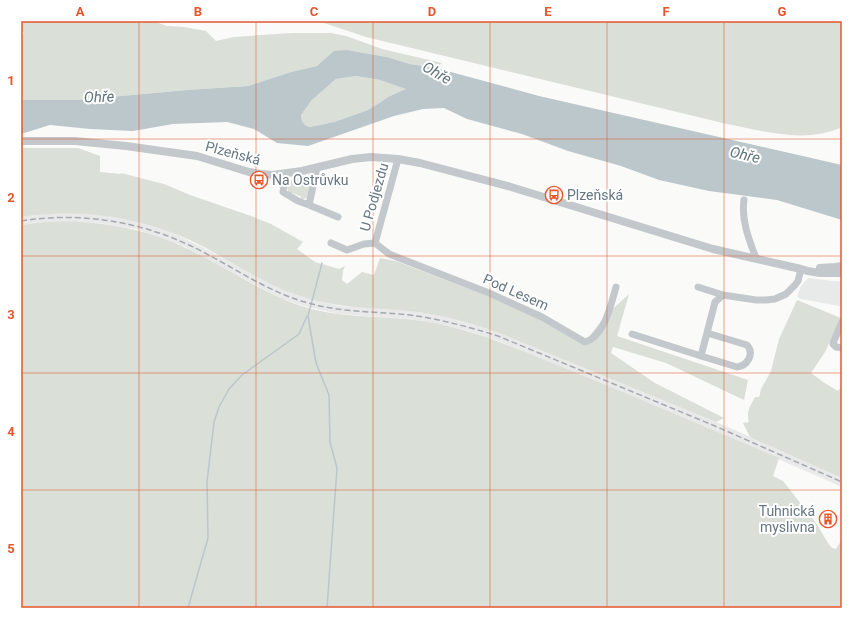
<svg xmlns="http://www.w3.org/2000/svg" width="863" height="629" font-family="Roboto,sans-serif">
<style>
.built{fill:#e8e9e9}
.green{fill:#dadfd7}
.water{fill:#bbc7cb;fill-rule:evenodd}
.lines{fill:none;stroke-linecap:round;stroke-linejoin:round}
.stream{stroke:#bbc7cb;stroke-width:1.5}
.minor{stroke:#c3c8cc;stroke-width:7}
.tertiary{stroke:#c3c8cc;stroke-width:8}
.rail{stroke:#a2aab0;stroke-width:1.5;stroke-dasharray:6 3;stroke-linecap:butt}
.grid{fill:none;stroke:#e4572e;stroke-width:1;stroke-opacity:0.55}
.labels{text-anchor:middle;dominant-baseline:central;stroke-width:4;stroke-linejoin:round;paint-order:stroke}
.street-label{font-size:14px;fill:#657683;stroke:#fff}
.poi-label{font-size:14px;fill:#657683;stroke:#fff;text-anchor:start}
.water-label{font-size:15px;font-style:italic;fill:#60757c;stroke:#fff}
.neatline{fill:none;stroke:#e4572e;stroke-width:1.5}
.grid-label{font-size:13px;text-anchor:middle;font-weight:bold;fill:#e4572e}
</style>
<rect width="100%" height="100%" fill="#fafaf8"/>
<path class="built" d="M80,213L99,215L137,221L171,232L204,248L267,282L305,298L340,306L409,311L433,314L472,323L499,333L716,422L809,462L842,478V487L713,430L496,340L469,331L432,323L408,319L339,314L303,306L283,299L263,289L185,247L168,240L135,229L98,223L79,222H45L21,225V217L44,214Z
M808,278L842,282V305L839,306L801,299L797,297L801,286Z"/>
<path class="green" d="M21,21H153L167,26L184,27L206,31L216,41L234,37L292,33H331L346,36L382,49L442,63L436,68L410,64L387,57L347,50L334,52L317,66L291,72L248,86L187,90L77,100H21V37L24,33L21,30Z
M318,21H842V127C805,144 764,131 727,124L366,37Z
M356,76L380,80L407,89L390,96L368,110L334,122L311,127L305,125L302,121L301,115L312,100L336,79Z
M21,148H78L100,156V172L120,174L121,173L164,184L190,195L251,216L271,224L303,242L297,249L315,262L339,269L345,266L343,271L342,280L347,284L362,272L374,275L380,258L396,261L493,298L544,320L584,344L591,334L605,316L629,294L617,336L748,380L744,400L666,363L613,347L611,353L655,383L724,418L716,422L499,333C469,322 440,314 408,311C374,308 339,308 306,298C272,288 238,266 206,248C150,218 84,207 21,217Z
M314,175L309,198L301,199L300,196L292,193L289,194L287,186H289V181Z
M45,222C57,222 69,221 80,222C117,224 153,232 186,248C225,266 260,292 301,306C335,317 371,316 406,319C427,321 447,325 467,331C486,336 504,344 523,351C543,359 564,368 584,376C649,403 714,430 779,458L773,476L783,481L816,523L828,543L832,548L836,549L842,539V608H21V225Z
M797,300L841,318L825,352L811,373L823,382L838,391L842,385V441L840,443L842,444V478L750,437L743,423L749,422C746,412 750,406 755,397H759L760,394L761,389L771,371L779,339Z"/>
<path class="water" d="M347,50L387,57L410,64L436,68L539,96L842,165V220L777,200L709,191L659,180L621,166L568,151L522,134L467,119L444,108L423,109L394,116L308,146L277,143L254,129L227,122L173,124L133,131L90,129L50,125L21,134V100H77L187,90L248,86L291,72L317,66L334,51ZM356,76L380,80L406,89L390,96L368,110L334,122L310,127L305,125L302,121L301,115L312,100L336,79Z"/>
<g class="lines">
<path class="stream" d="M322,263L308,316L316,363L329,395L330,442L337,468L327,608
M188,608L208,538L207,482L214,422L219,407L229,389L242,375L299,334L307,316"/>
<path class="minor" d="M317,168L309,205L338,217
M286,174L283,192L298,201L309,205
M744,200C741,220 749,240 756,258
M331,243L347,250L364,244L375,243
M375,243L389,254L489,293L542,317L585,342C605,336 611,304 616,287
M375,243L398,159
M698,287L723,295
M842,322L833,343V344L836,347L842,348
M632,334L701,356L715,302L723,295L756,300H766L775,299L786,294L795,285L798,281L801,269
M701,356L737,367C747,366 755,354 747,345L707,333"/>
<path class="tertiary" d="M21,141H75L126,146L197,156L249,172L261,174L273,175L302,171L352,159L371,157L398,159L420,163L511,187L713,249L801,269C814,274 828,273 842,273
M820,268L835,267L842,266"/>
<path class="rail" d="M21,221C84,211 146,222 203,252C236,269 269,292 305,302C340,313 374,311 410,315C440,319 469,327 498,336L715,426L842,482"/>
</g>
<path class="grid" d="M139,21V608M256,21V608M373,21V608M490,21V608M607,21V608M724,21V608M21,139H842M21,256H842M21,373H842M21,490H842"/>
<defs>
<symbol id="bus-ring" viewBox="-11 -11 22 22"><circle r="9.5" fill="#fff" stroke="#e4572e" stroke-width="1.5"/><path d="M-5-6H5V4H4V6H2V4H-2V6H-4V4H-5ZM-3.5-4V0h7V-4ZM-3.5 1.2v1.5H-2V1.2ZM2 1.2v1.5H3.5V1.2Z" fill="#e4572e"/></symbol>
<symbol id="building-ring" viewBox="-11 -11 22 22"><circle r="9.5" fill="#fff" stroke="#e4572e" stroke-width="1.5"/><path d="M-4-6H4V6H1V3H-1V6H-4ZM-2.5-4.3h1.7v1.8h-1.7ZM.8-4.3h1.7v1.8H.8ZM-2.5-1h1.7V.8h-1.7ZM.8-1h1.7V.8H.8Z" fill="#e4572e"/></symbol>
</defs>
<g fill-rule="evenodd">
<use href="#bus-ring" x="249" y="170" width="20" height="20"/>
<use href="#bus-ring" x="544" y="185" width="20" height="20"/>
<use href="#building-ring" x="818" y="509" width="20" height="20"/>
</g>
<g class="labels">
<g class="street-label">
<text transform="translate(233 153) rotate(15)">Plzeňská</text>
<text transform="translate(374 197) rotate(-74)">U Podjezdu</text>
<text transform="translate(516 292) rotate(24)">Pod Lesem</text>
</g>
<g class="poi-label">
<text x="272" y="180">Na Ostrůvku</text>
<text x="567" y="195">Plzeňská</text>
<text x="815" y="511" text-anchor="end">Tuhnická<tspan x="815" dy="16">myslivna</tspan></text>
</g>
<g class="water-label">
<text transform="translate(437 73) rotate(30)">Ohře</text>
<text transform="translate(99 97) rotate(-2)">Ohře</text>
<text transform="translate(745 155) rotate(13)">Ohře</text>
</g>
</g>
<rect width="863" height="629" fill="none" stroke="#ffffff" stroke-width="44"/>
<rect x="22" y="22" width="819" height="585" class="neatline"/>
<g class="grid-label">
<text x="80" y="16">A</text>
<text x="198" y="16">B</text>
<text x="314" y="16">C</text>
<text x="432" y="16">D</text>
<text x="548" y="16">E</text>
<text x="666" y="16">F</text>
<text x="782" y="16">G</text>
<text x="11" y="85">1</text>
<text x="11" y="202">2</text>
<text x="11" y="319">3</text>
<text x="11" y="436">4</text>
<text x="11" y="553">5</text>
</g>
</svg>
